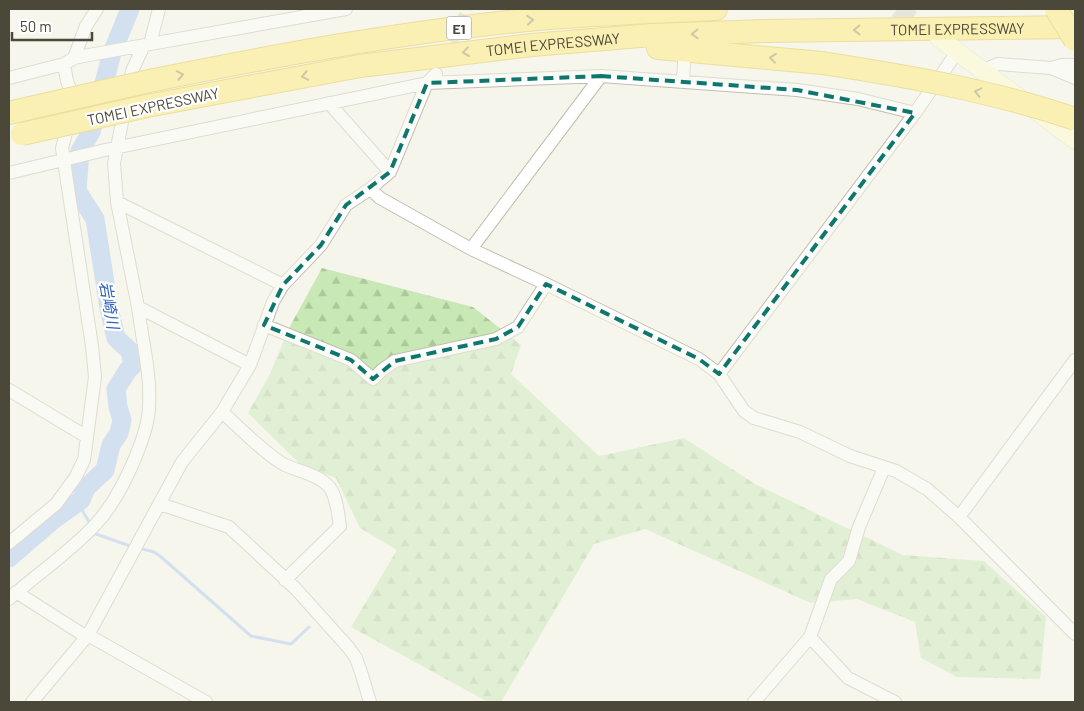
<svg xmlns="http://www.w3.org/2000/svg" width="1084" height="711" font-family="Barlow,'Noto Sans JP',sans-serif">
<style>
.forest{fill:url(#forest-firs)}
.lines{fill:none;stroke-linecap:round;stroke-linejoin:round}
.stream{stroke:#a9c6f1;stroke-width:3}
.river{stroke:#a9c6f1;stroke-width:19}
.street-tunnel{stroke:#d4d2c8;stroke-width:12;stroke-dasharray:12 6;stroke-linecap:butt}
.secondary-tunnel{stroke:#d4d2c8;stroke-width:18;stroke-dasharray:18 9;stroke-linecap:butt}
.street-casing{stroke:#c2beae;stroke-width:14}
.secondary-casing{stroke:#d5d19b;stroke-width:19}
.highway-casing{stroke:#dfc13d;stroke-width:24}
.street{stroke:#fff;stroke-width:12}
.secondary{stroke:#fffccd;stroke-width:18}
.highway{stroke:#fee96e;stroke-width:22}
.highway-bridge-casing{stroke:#dfc13d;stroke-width:24;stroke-linecap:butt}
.highway-bridge{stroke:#fee96e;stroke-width:22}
.oneway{stroke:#9c9051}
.marked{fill:none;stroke:#0f766e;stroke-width:4;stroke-dasharray:10 6;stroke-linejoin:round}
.labels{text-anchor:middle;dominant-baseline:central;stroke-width:4.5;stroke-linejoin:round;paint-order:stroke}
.shield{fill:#fff;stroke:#817e74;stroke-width:1}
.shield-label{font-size:14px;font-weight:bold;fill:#4b4739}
.street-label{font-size:15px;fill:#4b4739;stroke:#fff}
.water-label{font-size:16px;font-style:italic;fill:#3065b9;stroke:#fff}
</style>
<defs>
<pattern id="forest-firs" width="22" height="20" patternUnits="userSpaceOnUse" patternTransform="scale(1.25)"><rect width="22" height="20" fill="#c8e9b5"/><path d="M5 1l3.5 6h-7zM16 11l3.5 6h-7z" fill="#adc99c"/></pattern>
</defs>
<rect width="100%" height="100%" fill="#f6f5ec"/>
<path class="forest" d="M322,268L473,307L521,345L511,374L599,456L684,438L755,484L903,555L984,561L1046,617L1040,679L957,677L921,658L915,622L857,599L811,603L645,529L594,544L501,702H488L351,627L397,550L360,528L336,478L301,465L248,413L270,374L289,328Z"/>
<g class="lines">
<path class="stream" d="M81,500L82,510L91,525
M94,530L96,534L133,547
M139,548L154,552L160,556L251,636L291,644L309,627"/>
<path class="river" d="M9,558L53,520L81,500L86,488L105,470L111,445L119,433L122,420L118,407L116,389L128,370L133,365L130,351L116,338L109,308L95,219L77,191L80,151L91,132L112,53L130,9"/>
<path class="street-tunnel" d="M444,58L468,9"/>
<path class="secondary-tunnel" d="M897,9L928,31"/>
<defs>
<path id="street" d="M150,44L159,9
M144,45L132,71L114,163L117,202L138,307L250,365
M74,58L86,26L97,9
M1051,68L1075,78
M981,71L998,64L1051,68L1062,65H1075
M9,78L64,64L74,58L89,55L346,9
M683,82L684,62
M329,103L390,172
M9,173L105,150L427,83L601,76L797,90L858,99L915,113
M370,189L380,198L471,249L546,284L699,359L719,374L744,411L754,418L800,432L850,456L896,471L927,489L959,517L1075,634
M117,202L283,285
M471,249L601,76
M264,325L351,360L373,379L382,370L395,361L496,339L518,327L546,284
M719,374L915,113L957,52
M9,390L87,437
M222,412C239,427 266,455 285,465C298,471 320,475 330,488C337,498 338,514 340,526L285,580
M160,504L229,527L295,588L348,647L356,658L361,672L370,702
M959,517L1075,360
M9,543L56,504L75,478L84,460L95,377L92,346L62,148L70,118L72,94L67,81L64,64
M16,592L82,634L88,635L206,702
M9,599C37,574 70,552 95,525C113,506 126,480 136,456C142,440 149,423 149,405C151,373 142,340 138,307
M810,637L848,678L895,702
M32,702L88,635L182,462L222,412L250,365L273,302L283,285L321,245L346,205L370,189L390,172L427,83L436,74
M754,702L810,637L831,579L849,561L859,527L884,468"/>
<path id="secondary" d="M939,38L1075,140"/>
<g id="highway">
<path d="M658,48L822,63"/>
<path d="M154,80C278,55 402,32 527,20C590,14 653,12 716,9"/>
<path id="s1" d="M147,106L360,66L532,45L652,35L764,31L1075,27"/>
<path d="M9,113L30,108"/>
</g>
</defs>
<use href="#street" class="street-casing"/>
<use href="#secondary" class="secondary-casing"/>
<use href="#highway" class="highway-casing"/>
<use href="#street" class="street"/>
<use href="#secondary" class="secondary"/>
<use href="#highway" class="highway"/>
<defs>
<path id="highway-bridge" d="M1056,9L1075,40
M822,63C907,76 993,91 1075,119
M30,108L154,80
M22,134L147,106"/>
</defs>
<use href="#highway-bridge" class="highway-bridge-casing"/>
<use href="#highway-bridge" class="highway-bridge"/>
</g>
<defs><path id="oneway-chevron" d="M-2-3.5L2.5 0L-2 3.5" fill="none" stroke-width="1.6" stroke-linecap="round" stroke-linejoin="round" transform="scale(1.25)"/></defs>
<g class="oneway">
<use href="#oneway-chevron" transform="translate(530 20) rotate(-5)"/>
<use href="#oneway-chevron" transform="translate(857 30) rotate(179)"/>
<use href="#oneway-chevron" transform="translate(695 34) rotate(178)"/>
<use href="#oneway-chevron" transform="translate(466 52) rotate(173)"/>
<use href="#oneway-chevron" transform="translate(773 58) rotate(-174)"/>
<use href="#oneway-chevron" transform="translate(180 75) rotate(-11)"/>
<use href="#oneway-chevron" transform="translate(305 76) rotate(169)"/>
<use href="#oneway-chevron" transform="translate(978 92) rotate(-167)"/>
</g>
<path d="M0 0H1084V711H0ZM601,76L797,90L915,113L719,374L699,359L546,284L518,327L496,339L395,361L373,379L351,360L264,325L283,285L321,245L346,205L390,172L427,83Z" fill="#f6f5ec" fill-opacity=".55" fill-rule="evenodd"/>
<path class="marked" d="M601,76L797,90L915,113L719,374L699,359L546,284L518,327L496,339L395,361L373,379L351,360L264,325L283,285L321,245L346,205L390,172L427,83Z"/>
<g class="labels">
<rect class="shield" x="446.5" y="16.5" width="25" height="23" rx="4"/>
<g class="shield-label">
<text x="459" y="28">E1</text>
</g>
<g class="street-label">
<text stroke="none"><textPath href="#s1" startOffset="816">TOMEI EXPRESSWAY</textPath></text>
<text stroke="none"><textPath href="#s1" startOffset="411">TOMEI EXPRESSWAY</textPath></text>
<text transform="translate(153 106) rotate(-12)">TOMEI EXPRESSWAY</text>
</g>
<g class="water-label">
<text transform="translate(110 305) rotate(80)">岩崎川</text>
</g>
</g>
<rect width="1084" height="711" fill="none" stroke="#4b4739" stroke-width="20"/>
<path d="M12 32v8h80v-8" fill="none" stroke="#4b4739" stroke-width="2.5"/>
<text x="20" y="32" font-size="15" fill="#4b4739" stroke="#ffffff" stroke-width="4" paint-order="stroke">50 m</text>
</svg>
